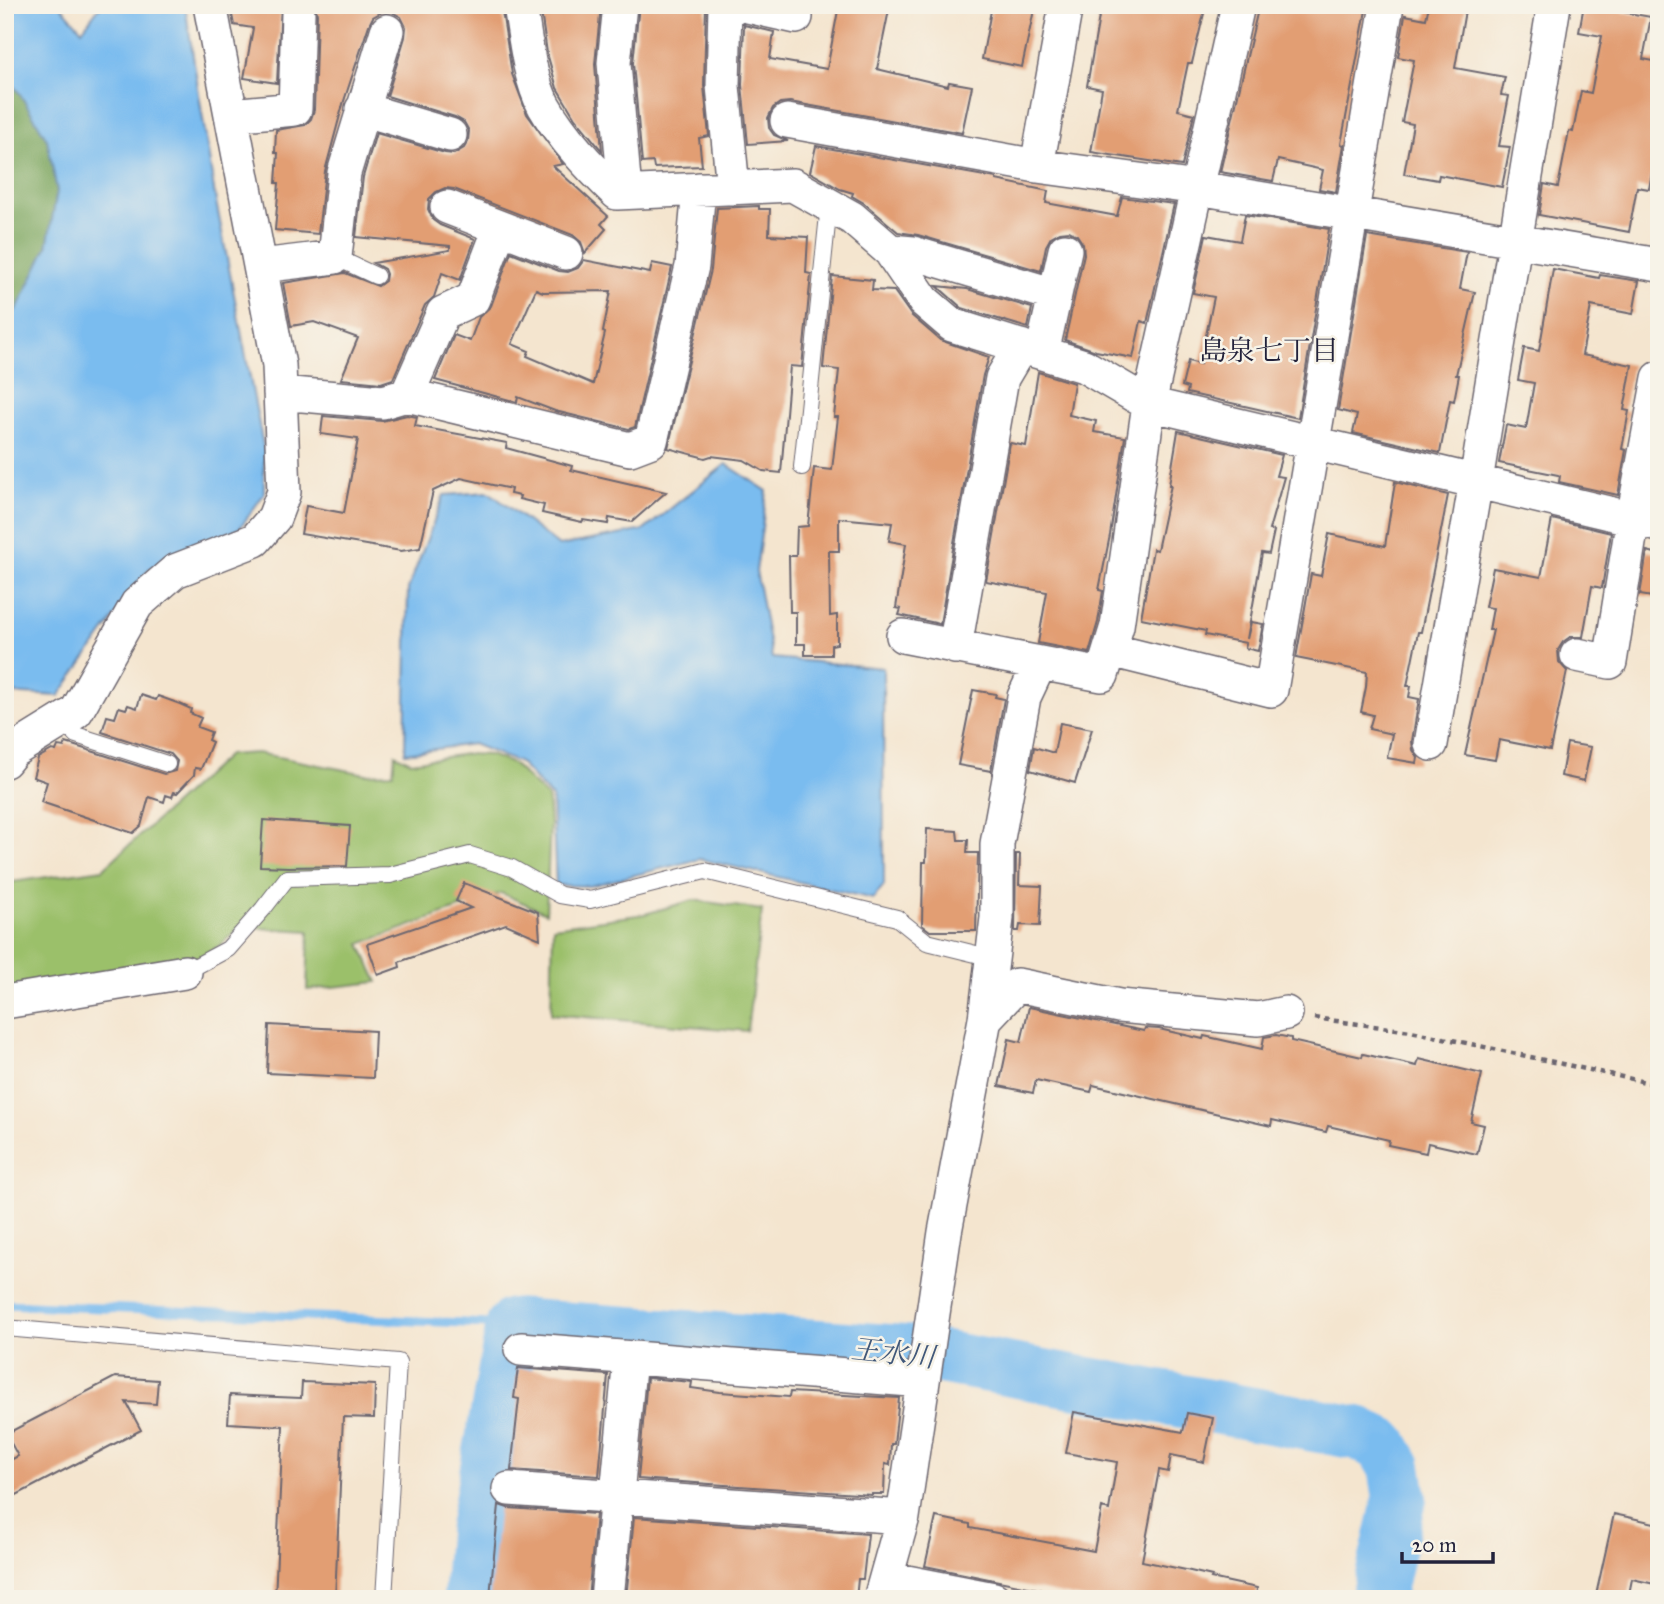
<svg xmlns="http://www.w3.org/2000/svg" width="1664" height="1604" font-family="'IM FELL Great Primer','Noto Serif JP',serif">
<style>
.green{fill:#9bc06b;stroke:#5e7153;stroke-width:2}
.forest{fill:#7ca65f;stroke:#4f644d;stroke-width:2}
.water{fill:#7abcef;stroke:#4e6f95;stroke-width:2}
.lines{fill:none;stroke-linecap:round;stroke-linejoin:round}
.stream{stroke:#7abcef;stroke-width:9}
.river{stroke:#7abcef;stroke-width:54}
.building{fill:#e29e73;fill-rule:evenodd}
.lane-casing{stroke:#6c666f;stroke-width:18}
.street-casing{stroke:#6c666f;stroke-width:36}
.path{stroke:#6c666f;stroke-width:4.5;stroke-dasharray:5 5;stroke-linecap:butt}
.lane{stroke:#fff;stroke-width:16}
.street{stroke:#fff;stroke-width:33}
.labels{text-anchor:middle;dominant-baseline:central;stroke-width:5;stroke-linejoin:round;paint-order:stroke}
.neighbourhood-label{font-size:28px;fill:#22223b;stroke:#f7f3e8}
.water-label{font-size:28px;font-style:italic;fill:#41587a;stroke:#f7f3e8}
</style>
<rect width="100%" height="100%" fill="#f7f3e8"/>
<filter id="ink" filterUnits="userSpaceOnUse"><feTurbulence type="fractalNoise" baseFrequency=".0143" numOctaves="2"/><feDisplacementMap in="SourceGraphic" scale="14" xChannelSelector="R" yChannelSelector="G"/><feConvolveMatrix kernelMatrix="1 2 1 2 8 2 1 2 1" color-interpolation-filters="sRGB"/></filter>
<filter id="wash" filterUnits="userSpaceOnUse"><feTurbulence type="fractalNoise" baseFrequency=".00686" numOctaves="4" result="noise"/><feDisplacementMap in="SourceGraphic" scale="28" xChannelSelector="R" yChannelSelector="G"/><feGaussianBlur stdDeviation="1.57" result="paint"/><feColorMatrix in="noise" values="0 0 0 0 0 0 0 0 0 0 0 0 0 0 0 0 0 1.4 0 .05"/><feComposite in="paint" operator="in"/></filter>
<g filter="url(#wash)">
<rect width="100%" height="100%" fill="#f4e5cf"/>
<path class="green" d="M257,753L366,774L393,773L395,754L411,762L466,754L490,755L513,764L548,798L550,823L546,913L501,893L360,944L378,982L307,990L309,931L241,927L218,947L186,964L5,994V883L103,869L228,755Z
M693,900L762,910L747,1031L551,1014L553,927L645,914Z"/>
<path class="forest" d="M5,53L55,103L75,207L5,331Z"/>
<path class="water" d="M5,5H60L82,30L101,5H185L215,196L264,450V494L240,528L149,569L59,696L5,693V323L18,307L47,247L57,191L47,139L20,94L5,75Z
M726,464L767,491L756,571L772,658L883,668L884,885L873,899L700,859L590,886L556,885L552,798L520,763L473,744L405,753L408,589L444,495L489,492L559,546L644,530Z"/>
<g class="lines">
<path class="stream" d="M5,1304L513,1325"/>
<path class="river" d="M470,1599L475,1534L513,1325L918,1353L1358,1433L1383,1446L1395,1467L1400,1498L1377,1599"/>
</g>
<g id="blocks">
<path class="building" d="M230,5H281L277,83L244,78L253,28L234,25Z
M315,5H501L512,74L527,114L563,164L553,166L608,216L601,224L606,229L585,253L581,242L573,235L454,189L445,188L436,192L429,199L428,209L433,220L440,225L475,239L460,280L442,273L434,297L425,305L393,379L381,383L341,379L358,338L314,322L291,326L283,283L345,273L378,286L385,281L386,274L384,269L373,263L450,250V246L356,237L363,177L376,133L445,153L454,154L464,148L468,141L469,131L464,122L455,117L387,96L405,37L406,27L401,17L392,12H382L373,17L369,25L343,104L325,171L318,234L275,230L279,183H276L278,153H275L276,130L305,125L311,119L314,110L317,14Z
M540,5H601L595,64L602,151L575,118L557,88L547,53Z
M639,5H706L704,86L709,136L699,138L702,166L654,168L653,162L642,163L633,63Z
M839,5H890L877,69L948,86L949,82L972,86L962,133L790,102L780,103L773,108L768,118L769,128L774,135L788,141L748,144L742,85L744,25L774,32L770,59L827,69Z
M992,5H1035L1022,67L982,59Z
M1101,5H1206L1192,63H1188L1178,110L1194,114L1182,166L1091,152L1102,89L1087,86Z
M1259,5H1367L1341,144L1344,145L1336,192L1319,189L1323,170L1278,160L1273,181L1220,172Z
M1429,5H1466L1455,68L1505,77L1501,95L1509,96L1499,146L1510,147L1502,187L1439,175L1438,180L1404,174L1413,124L1402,122L1414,60L1398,57L1405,15L1426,19Z
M1584,5L1651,17L1643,59L1659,62V162L1654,161L1649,189L1637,187L1629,232L1539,215L1544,184L1558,187L1569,131L1573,132L1581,91L1591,93L1602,36L1579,32Z
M816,146L996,178V180L1048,191L1046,203L1117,216L1122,197L1174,204L1147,323L1141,321L1133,358L1096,351L1065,340L1084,254L1083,244L1077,235L1069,231L1060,232L1051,237L1046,246L1041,271L918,235L898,232L864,203L852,196L853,193L840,189L810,172Z
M759,206V209H770L769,235L808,237L806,273L811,274L802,367L790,366L781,473L763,471L744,460L711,456L705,458L668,448L711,270L717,208Z
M1245,215L1329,229L1298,418L1187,393L1188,388L1182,386L1188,361L1200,364L1214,297L1193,293L1206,235L1240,241Z
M1367,236L1467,252L1460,289L1475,292L1456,375H1459L1454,401L1450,400L1440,453L1353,433L1357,415L1338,410Z
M511,252L559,271L568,272L578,268L584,260L650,273L652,263L672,267L635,427L629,429L555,411L518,397L517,402L435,380L454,335L470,341L479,317L491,306ZM536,289L543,292L611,291L603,332L605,333L593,384L527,356L529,351L512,344Z
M1553,269L1599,278L1600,275L1639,281L1633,314L1591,306L1582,355L1632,365L1624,410L1629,411L1622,449L1626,450L1618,495L1559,482L1560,476L1558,475L1499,463L1506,425L1526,429L1534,383L1518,380L1524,348L1539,351Z
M832,276L873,280L872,290L894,291L911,315L940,340L989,357L983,375L940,624L899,615L901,609L896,608L906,544L889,541L892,523L839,518V551H829L830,616L837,615V644L831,645V655H805V644H796V612H790L789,556H796L797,527L808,526L814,468L832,470L838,417H834L839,370L823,368Z
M937,286L967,289L1032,308L1028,328L962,308Z
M1038,372L1074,383L1069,415L1096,421L1094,432L1125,437L1110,535L1099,590L1103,591L1098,622L1089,653L1038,643L1047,592L986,581L1010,443L1026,446Z
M407,415L417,417L415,426L507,443L506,448L572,466L571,470L666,492L632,522L609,518L608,524L583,520L582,522L542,513L544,505L519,499L520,496L510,494L511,489L461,478L433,491L420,548L401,551L301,534L306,506L344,513L358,439L321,434L323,416L382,421Z
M1178,431L1282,455L1276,476L1284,477L1269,530L1274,531L1269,554L1262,553L1247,639L1251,622L1263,624L1258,651L1245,648L1246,643L1205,635L1206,631L1141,618L1153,549L1157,550L1171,485H1169Z
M1395,482L1448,495L1421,632H1418L1407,686H1411L1409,697L1419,699L1412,741L1413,750L1418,758L1417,763L1387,758L1392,734L1369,729L1373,715L1361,712L1366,687L1367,672L1296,658L1311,574L1321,576L1329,534L1385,546Z
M1552,519L1611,533L1602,588L1592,586L1583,637H1570L1563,642L1558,650L1559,662L1567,671L1550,750L1499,740L1495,760L1465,755L1493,630H1489L1493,608L1485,607L1493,568L1541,577Z
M1647,551L1659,554V598L1640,595Z
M973,690L996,694L995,697L1004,699L991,771L958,765Z
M141,695L156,700L158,696L180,704L191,709L190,713L201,718L197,727L211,732L208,740L212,742L201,769L195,768L194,775L177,793L174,792L172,797L166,795L164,802L149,797L141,826L133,833L41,802L47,782L33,777L38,758L52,750L56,751L58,746L64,747L66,743L164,774L175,771L177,761L171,754L102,732L107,716L115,718L119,707L126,709L128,705L137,708Z
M1060,723L1092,729L1075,783L1030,770L1034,747L1054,753Z
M1567,743L1591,747L1584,781L1561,776Z
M263,820L350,826L347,866L288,867L260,866Z
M927,829L957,831L958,840H968L967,853H978L976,931H930L922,925L923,862H926Z
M1016,854H1020L1019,885L1042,886L1040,926L1020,925L1019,931H1015Z
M464,883L538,912L540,939L506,924L399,962L400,967L378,975L367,944L471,908L456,901Z
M1029,1007L1144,1031L1145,1028L1159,1029L1203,1039L1204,1036L1262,1049L1264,1037L1276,1035L1291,1038V1041L1362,1057L1363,1054L1417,1066L1419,1059L1482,1074L1471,1122L1484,1125L1477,1154L1428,1143L1426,1153L1388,1145L1389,1140L1328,1126L1326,1132L1272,1120L1271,1126L1093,1085L1091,1092L1036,1080L1033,1093L999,1086L1009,1039L1021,1042Z
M269,1025L375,1031L373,1078L267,1073Z
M518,1368L608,1375L599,1476L511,1470L519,1399L514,1398Z
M115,1377L158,1380L156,1404L126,1402L141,1430L5,1501V1463L18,1456L6,1434Z
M647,1378L692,1382L691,1388L720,1392L789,1397L790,1392L899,1398L894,1444H891L890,1465L885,1464L884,1494H872V1495L638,1479Z
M302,1382L375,1385L374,1418L343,1417L335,1599H275L283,1426L228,1423L230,1395L301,1398Z
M1074,1412L1183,1432L1187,1413L1213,1418L1204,1462L1171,1455L1168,1472L1159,1470L1142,1561L1186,1570L1212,1576L1211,1578L1257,1588L1256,1599H1087L925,1566L936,1517L970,1524V1528L1094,1551L1102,1508L1109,1510L1117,1462L1066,1453Z
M499,1505L508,1508L596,1514L588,1599L490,1596Z
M1614,1514L1659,1524V1585L1632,1579L1628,1599L1596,1595Z
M634,1517L868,1534L863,1579H858L856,1599H626Z"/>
</g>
</g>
<g filter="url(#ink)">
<use href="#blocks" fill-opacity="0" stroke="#6c666f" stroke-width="2"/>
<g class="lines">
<defs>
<path id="lane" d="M335,257L376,276
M802,467L829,205
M63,721L76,735L167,764
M185,972L228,949L263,909L287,878L390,875L470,855L512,868L560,895L590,900L705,871L897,918L927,942L992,958
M5,1328L398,1362L384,1599"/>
<path id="street" d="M520,5C525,36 529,78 544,106C563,139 590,167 617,193L793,185L852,218L890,251L924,301L952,325L1084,366L1149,404L1659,525
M620,5L614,63L625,192
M725,5L723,86L733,188
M743,5L796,17
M362,109L450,135
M231,115L295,109L298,13
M787,121L1037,166L1198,188L1659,265
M1037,166L1066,5
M447,207L566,253
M890,251L913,253L1055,295
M261,266L335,257L344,173L387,31
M1042,353L1065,250
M280,393L383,402L407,395L630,449L651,441L692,266L699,189
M407,395L443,313L473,299L500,228
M903,636L1040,663
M955,647L1002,378L1021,346
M1110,650L1271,690L1387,5
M1577,655L1610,662L1633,518L1659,378
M1431,744L1476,481L1554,5
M5,761L13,751L76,712L137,604L175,571L255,540L274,518L284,492L279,365L210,5
M5,1002L185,972
M985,1019L1017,985L1119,1006L1258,1019L1286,1013
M521,1349L923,1381
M509,1489L903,1517
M886,1578L994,1599
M607,1599L630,1358
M880,1599L903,1517L945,1232L985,1019L997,918V844L1024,697L1040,663L1102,675L1117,626L1149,404L1238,5"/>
</defs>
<use href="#lane" class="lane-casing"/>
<use href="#street" class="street-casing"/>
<path class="path" d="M1314,1018L1411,1031L1659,1085"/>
<use href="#lane" class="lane"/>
<use href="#street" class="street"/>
</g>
</g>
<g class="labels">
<g class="neighbourhood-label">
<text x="1269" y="350">島泉七丁目</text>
</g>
<g class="water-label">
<text transform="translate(893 1353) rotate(6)">王水川</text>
</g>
</g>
<rect width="1664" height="1604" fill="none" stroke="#f7f3e8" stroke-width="28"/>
<path d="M1402 1552v10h91v-10" fill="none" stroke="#22223b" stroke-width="3.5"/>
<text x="1412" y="1552" font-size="21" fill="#22223b" stroke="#f7f3e8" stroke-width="5" paint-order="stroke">20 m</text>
</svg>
